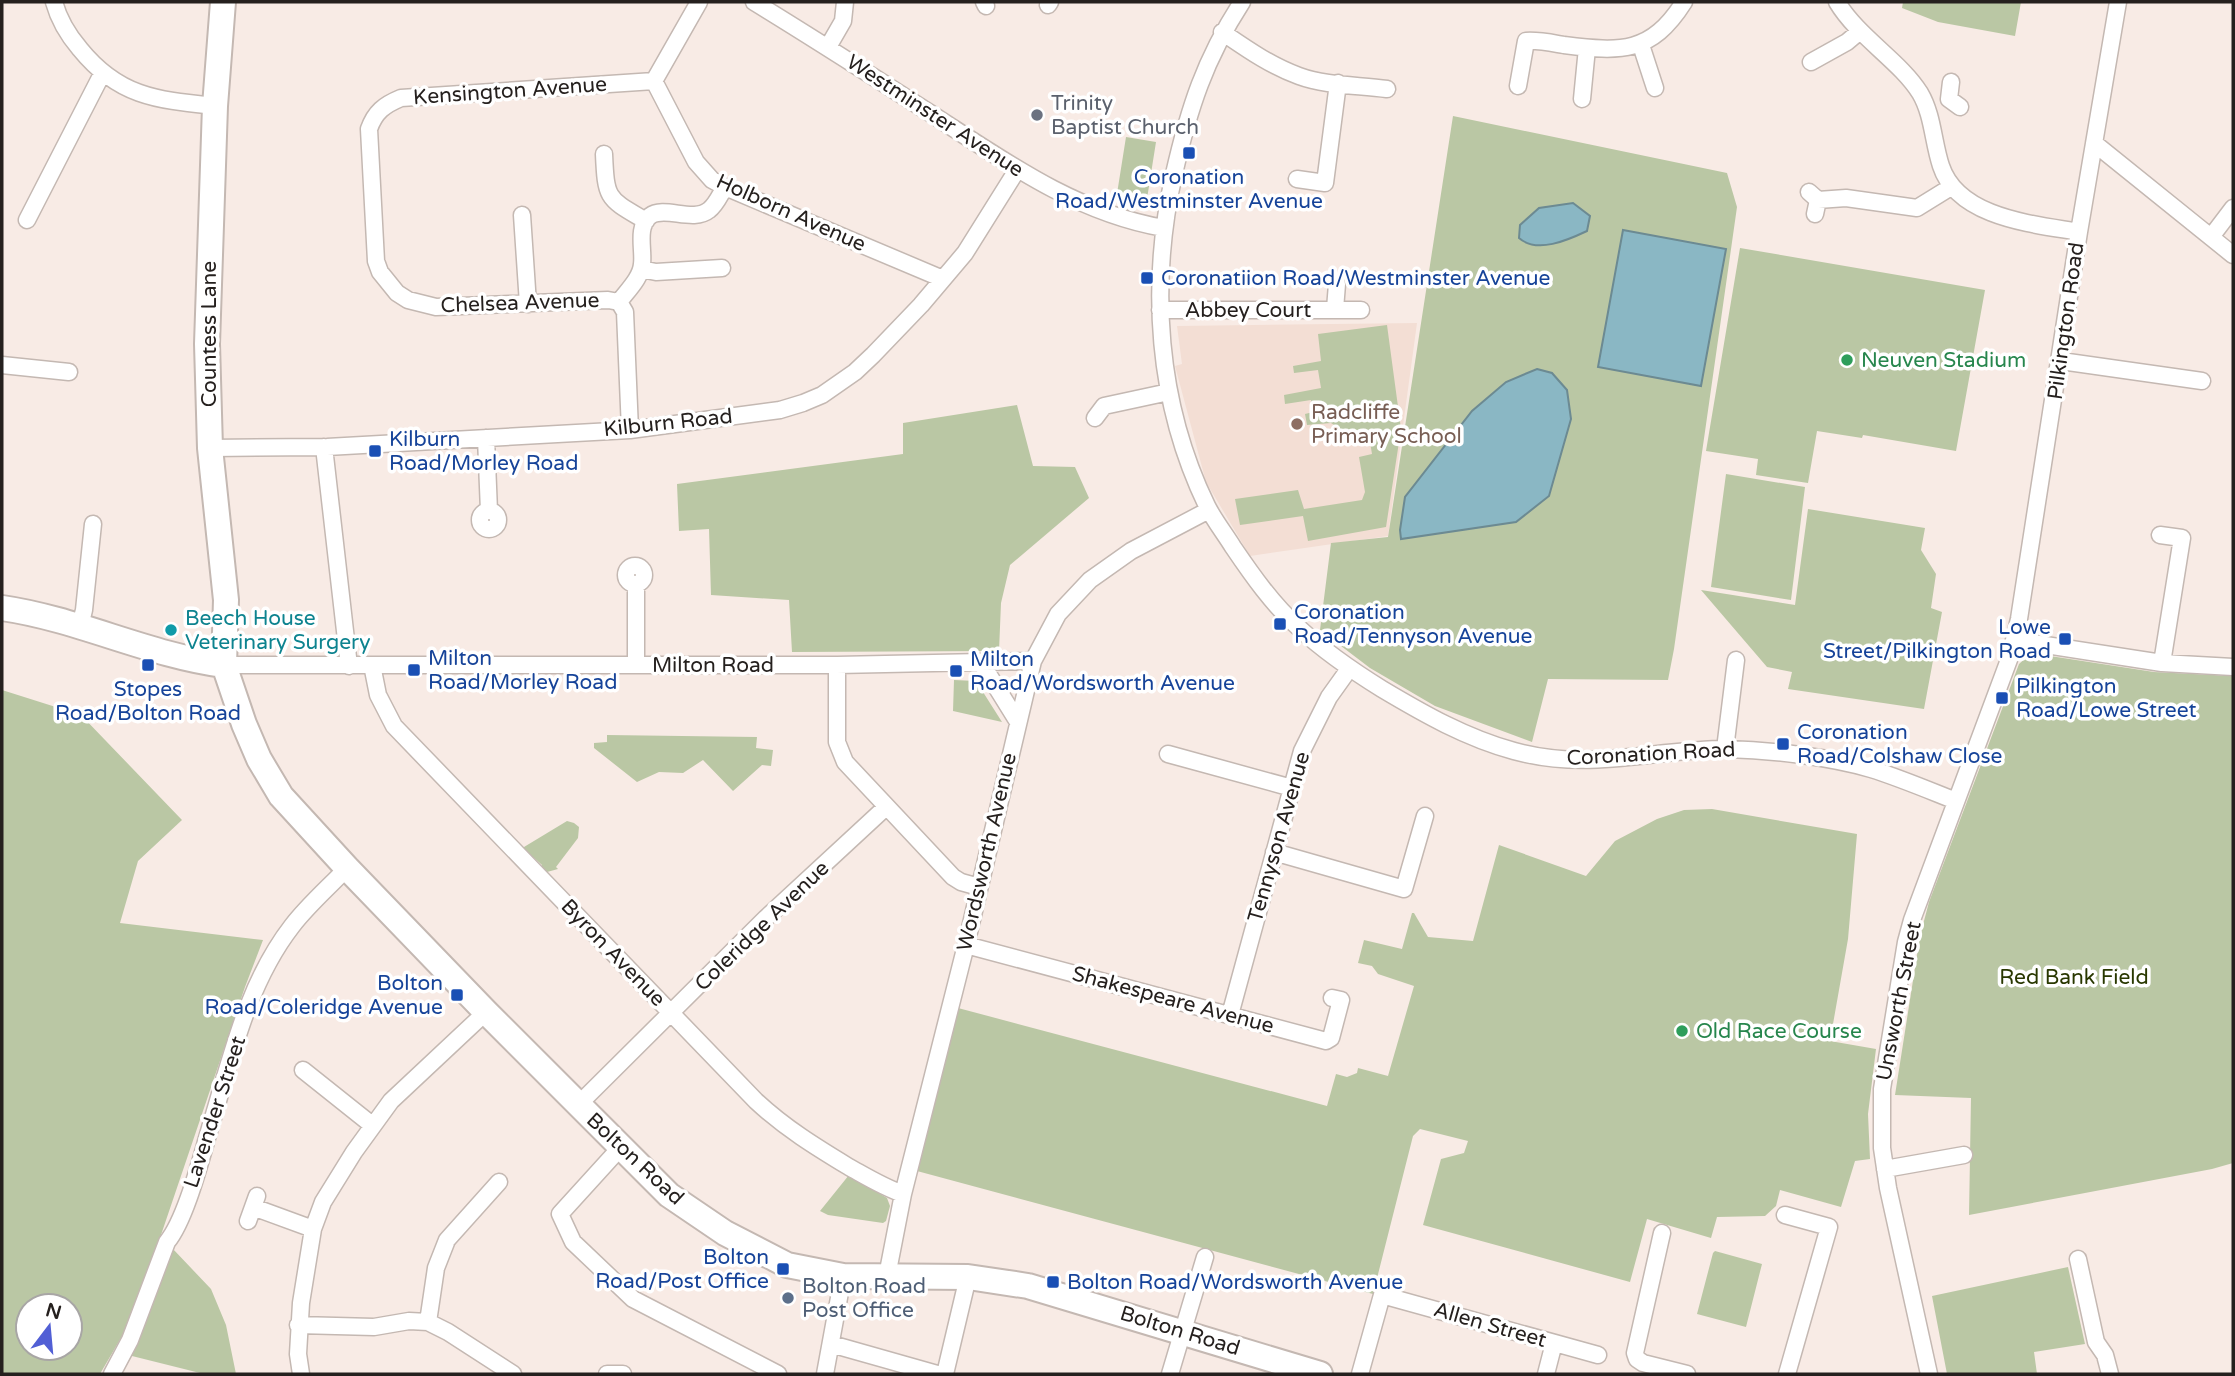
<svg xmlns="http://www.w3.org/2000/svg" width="2235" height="1376" font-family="'Varela Round',sans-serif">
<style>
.built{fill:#f3ded4}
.green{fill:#bac7a4;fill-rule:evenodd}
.water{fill:#8ab7c4;stroke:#6c8a92;stroke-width:2}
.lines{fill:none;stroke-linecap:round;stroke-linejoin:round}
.street-casing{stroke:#c4b8b2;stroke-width:19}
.primary-casing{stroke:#c4b8b2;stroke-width:28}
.street{stroke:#fff;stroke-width:16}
.primary{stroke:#fff;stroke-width:24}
.worship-dot{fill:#6b7280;stroke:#fff;stroke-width:2.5}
.transit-dot{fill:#1a4fb4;stroke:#fff;stroke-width:2.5}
.leisure-dot{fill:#2e9e5b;stroke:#fff;stroke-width:2.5}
.education-dot{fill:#8d6e63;stroke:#fff;stroke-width:2.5}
.culture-dot{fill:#0f9aa8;stroke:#fff;stroke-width:2.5}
.service-dot{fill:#5c6f8a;stroke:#fff;stroke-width:2.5}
.labels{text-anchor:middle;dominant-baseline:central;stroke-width:7;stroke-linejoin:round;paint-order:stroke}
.street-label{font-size:21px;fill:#25201e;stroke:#fff}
.worship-label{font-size:21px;fill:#5b616d;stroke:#fff;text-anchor:start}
.transit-label{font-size:21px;fill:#164399;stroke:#fff;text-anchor:start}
.leisure-label{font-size:21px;fill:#27864d;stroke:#fff;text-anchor:start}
.education-label{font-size:21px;fill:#785e54;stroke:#fff;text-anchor:start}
.culture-label{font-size:21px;fill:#0d838f;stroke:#fff;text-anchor:start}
.park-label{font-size:21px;fill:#293800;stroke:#fff}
.service-label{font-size:21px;fill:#4e5e75;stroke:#fff;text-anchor:start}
</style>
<rect width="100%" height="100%" fill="#f8ebe5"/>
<path class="built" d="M1417,323L1388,536L1250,556L1206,482L1175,366L1182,364L1177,326Z"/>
<path class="green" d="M1903,2H2021L2015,36L1938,22L1902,8Z
M1453,116L1727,173L1737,207L1674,649L1668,680L1548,679L1532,742L1435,706L1370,668L1320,630L1331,543L1388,537Z
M1126,137L1156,142L1146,205L1116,200Z
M1740,248L1985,290L1956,451L1863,435L1862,438L1817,431L1808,483L1756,475L1758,459L1706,451Z
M1387,325L1401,429L1386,527L1308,541L1303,516L1240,525L1235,499L1298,490L1304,509L1362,500L1365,492L1359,457L1372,454L1369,436L1354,438L1331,423L1307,425L1305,414L1313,412L1311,400L1285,404L1284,395L1321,388L1318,370L1294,373L1293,366L1321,361L1318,334Z
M1017,405L1033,466L1075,467L1089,498L1010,565L1001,603L999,651L792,652L789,600L711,595L709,529L679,531L677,484L903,454V423Z
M1726,474L1805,487L1791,600L1711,587Z
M1808,509L1925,528L1921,550L1936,574L1931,608L1942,612L1924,709L1788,689L1792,672L1767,667L1701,590L1795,605Z
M2037,654L2154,672L2233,676V1163L2212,1169L1969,1215L1971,1098L1895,1095L1920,936L1929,902L2019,664L2029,655Z
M954,680L976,681L1002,722L953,711Z
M2,690L81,715L182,820L138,861L120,923L263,940L245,987L162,1232L125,1331L100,1374H2ZM28,1306H70V1348H28Z
M607,735L757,737L756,748L773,750L771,766L762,765L733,791L703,760L683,773L659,772L637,782L594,748V743L607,742Z
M1712,809L1857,834L1848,939L1830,1041L1876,1049L1868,1114L1870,1159L1855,1161L1841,1207L1780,1190L1776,1206L1765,1216L1717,1217L1711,1238L1647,1219L1630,1282L1423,1225L1441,1159L1464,1153L1468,1141L1420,1129L1413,1136L1373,1294L917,1171L958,1008L1327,1106L1336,1074L1347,1077L1357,1073L1358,1068L1388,1076L1414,986L1378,974L1372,966L1358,963L1364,940L1402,949L1412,913H1414L1428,937L1473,941L1499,845L1586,876L1615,841L1657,819L1684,810Z
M567,821L574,823L579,827L578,838L556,867L558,869L547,872L540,868L542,865L533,857L530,859L523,851L524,847Z
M849,1175L887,1198L890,1206L886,1221L883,1223L828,1215L820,1211Z
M173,1249L211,1289L226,1325L236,1374H204L128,1355L145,1323Z
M1715,1251L1762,1264L1746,1327L1697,1314L1713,1253Z
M2068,1267L2085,1344L2034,1352L2037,1374H1947L1932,1296Z"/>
<path class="water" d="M1573,203L1590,216L1587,231C1568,240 1537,254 1519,238L1520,225L1539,208Z
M1623,230L1726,249L1701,386L1598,367Z
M1537,369L1552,373L1567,390L1571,419L1549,496L1516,522L1401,539L1400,530L1405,497L1472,411L1506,382Z"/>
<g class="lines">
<defs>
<path id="street" d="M54,2C59,20 68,35 80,49C119,97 157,100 215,106
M699,2L654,81L696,162L712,180L725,187L943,279
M754,2C813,38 872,76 930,113C1004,161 1076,213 1164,228
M984,2L986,6
M1242,2C1205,59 1189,108 1174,174C1149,286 1157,403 1207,506C1214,520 1225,534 1233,547C1252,575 1273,605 1299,628C1324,651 1353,671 1382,689C1424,714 1466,738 1514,751C1590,772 1652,749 1727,749C1771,750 1830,757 1871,769C1900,778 1928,790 1956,801
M1837,2C1858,37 1900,61 1920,93C1933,115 1933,142 1941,166C1958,218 2033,224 2079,232
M1048,5L1050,2
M1222,32C1247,49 1271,66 1299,76C1326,86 1359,85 1387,89
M1641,45L1655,88
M828,47L843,21L845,2
M1811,62L1847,42L1860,31
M1951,82L1949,99L1960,107
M1518,86L1526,41C1538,40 1552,43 1564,45C1621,52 1651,54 1684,2
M1582,99L1587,48
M2094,143L2233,255
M604,154C606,200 607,198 646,221
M1297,179L1325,183L1338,83
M1809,192L1818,200L1815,214
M1818,200L1846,198L1917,208L1951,187
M522,215L528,304
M27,220L102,74
M2211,237L2233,208
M641,269L656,272L722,268
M619,302L608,300L436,307L408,300L397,293L380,272L376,261L369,129C375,112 384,105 401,98L654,81
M1335,309L1337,284
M1160,310H1361
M2061,361L2202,381
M2,365L69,372
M1095,418L1104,406L1169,392
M630,430L625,312L619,302C627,291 641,278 642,264C644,250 636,227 650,216C664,205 693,223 709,210C716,205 720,195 725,187
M486,438L489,511
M324,447L349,666
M210,448L327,447L630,430L780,410L803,403L822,395L855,372L873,355L921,305L965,253L1017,170
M480 520a9 9 0 1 1 18 0a9 9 0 1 1-18 0Z
M2160,535L2182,538L2162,663
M626 575a9 9 0 1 1 18 0a9 9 0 1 1-18 0Z
M636,584V665
M80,626L84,610L93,524
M2014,640L2162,663L2233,667
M982,664L1018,722
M224,665H837L1033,661
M372,665L378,695L394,726L756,1101C785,1128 816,1147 849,1167C867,1177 883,1187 903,1194
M837,665V742L845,762L953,877L961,882L979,887
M1725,749L1736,660
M1168,754L1292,788
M1274,852L1404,889L1425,816
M966,945L1326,1041L1331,1038L1341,1000L1332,998
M1230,1015L1302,751L1329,697L1349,669
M303,1070L372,1125
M578,1105L766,918L886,807
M620,1148L560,1214L573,1242L633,1299L778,1374
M1885,1169L1964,1155
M253,1207L313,1229
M1785,1215L1829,1227L1787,1374
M248,1221L257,1196
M1662,1233L1635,1353L1637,1359L1643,1363L1687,1374
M2078,1259L2096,1342L2105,1355L2110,1374
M887,1276L903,1194L966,945L1033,661L1058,614L1090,580L1131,551L1209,510
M428,1322L436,1268L447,1240L499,1182
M298,1325L374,1327L409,1321L428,1322L448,1332L513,1374
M831,1344L937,1374
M112,1374L130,1340L167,1242C186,1219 201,1158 210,1128C231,1059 247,984 292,926C308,905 329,887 347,868
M301,1374L298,1354L301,1303L313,1229L323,1202L354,1152L391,1101L486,1012
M607,1374H623
M825,1374L843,1276
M945,1374L968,1277
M1170,1374L1205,1257
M1360,1374L1382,1295L1598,1355
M1546,1374L1554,1343
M1929,1374L1888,1188L1882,1148V1089L1906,942L1912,920L2010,657L2019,619L2079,232L2118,2"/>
<path id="primary" d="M223,2L215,106L207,344L210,448L226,600L224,665L244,724L259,759L281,796L347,868L486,1012L669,1195L725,1233L787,1265L843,1276L968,1277L1028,1286L1320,1374
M2,608C78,619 148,655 224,665"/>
</defs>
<use href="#street" class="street-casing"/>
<use href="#primary" class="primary-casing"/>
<use href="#street" class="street"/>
<use href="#primary" class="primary"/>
</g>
<circle class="worship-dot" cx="1037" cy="115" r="7"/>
<g class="transit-dot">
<rect x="1182" y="146" width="14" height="14" rx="3.5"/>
<rect x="1140" y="271" width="14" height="14" rx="3.5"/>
<rect x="368" y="444" width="14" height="14" rx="3.5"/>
<rect x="1273" y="617" width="14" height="14" rx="3.5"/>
<rect x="2058" y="632" width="14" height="14" rx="3.5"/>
<rect x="141" y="658" width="14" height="14" rx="3.5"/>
<rect x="407" y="663" width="14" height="14" rx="3.5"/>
<rect x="949" y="664" width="14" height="14" rx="3.5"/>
<rect x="1995" y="691" width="14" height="14" rx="3.5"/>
<rect x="1776" y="737" width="14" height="14" rx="3.5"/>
<rect x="450" y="988" width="14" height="14" rx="3.5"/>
<rect x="776" y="1262" width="14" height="14" rx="3.5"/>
<rect x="1046" y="1275" width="14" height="14" rx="3.5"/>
</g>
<g class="leisure-dot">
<circle cx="1847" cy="360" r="7"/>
<circle cx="1682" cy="1031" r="7"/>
</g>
<circle class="education-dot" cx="1297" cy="424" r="7"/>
<circle class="culture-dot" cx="171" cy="630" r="7"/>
<circle class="service-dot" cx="788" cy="1298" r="7"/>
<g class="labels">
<g class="street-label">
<text transform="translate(510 91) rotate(-4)">Kensington Avenue</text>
<text transform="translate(935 116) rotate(33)">Westminster Avenue</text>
<text transform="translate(791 213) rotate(24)">Holborn Avenue</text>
<text transform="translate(520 303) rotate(-2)">Chelsea Avenue</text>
<text x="1248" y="310">Abbey Court</text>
<text transform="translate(2066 321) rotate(-82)">Pilkington Road</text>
<text transform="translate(209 334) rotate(-90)">Countess Lane</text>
<text transform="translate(668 423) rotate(-6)">Kilburn Road</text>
<text x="713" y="665">Milton Road</text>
<text transform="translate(1651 754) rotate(-3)">Coronation Road</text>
<text transform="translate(1279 837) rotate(-74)">Tennyson Avenue</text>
<text transform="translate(987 852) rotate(-77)">Wordsworth Avenue</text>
<text transform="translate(762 926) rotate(-44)">Coleridge Avenue</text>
<text transform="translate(613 953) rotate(46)">Byron Avenue</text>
<text transform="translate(1173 1000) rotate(15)">Shakespeare Avenue</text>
<text transform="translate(1899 1001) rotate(-79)">Unsworth Street</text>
<text transform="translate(215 1112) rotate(-72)">Lavender Street</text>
<text transform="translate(635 1159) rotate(43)">Bolton Road</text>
<text transform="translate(1490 1325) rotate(16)">Allen Street</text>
<text transform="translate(1180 1331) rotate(17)">Bolton Road</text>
</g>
<g class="worship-label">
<text x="1051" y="103">Trinity<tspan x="1051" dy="24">Baptist Church</tspan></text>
</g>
<g class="transit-label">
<text x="1189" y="177" text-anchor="middle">Coronation<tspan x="1189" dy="24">Road/Westminster Avenue</tspan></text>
<text x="1161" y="278">Coronatiion Road/Westminster Avenue</text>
<text x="389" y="439">Kilburn<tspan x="389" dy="24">Road/Morley Road</tspan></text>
<text x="1294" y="612">Coronation<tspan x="1294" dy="24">Road/Tennyson Avenue</tspan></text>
<text x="2051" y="627" text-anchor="end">Lowe<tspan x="2051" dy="24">Street/Pilkington Road</tspan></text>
<text x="428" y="658">Milton<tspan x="428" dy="24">Road/Morley Road</tspan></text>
<text x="970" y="659">Milton<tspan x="970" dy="24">Road/Wordsworth Avenue</tspan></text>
<text x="2016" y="686">Pilkington<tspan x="2016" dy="24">Road/Lowe Street</tspan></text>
<text x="148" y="689" text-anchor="middle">Stopes<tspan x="148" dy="24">Road/Bolton Road</tspan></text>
<text x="1797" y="732">Coronation<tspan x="1797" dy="24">Road/Colshaw Close</tspan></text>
<text x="443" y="983" text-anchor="end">Bolton<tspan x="443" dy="24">Road/Coleridge Avenue</tspan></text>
<text x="769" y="1257" text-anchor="end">Bolton<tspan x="769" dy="24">Road/Post Office</tspan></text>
<text x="1067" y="1282">Bolton Road/Wordsworth Avenue</text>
</g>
<g class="leisure-label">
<text x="1861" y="360">Neuven Stadium</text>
<text x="1696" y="1031">Old Race Course</text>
</g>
<g class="education-label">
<text x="1311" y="412">Radcliffe<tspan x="1311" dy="24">Primary School</tspan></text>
</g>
<g class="culture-label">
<text x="185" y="618">Beech House<tspan x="185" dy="24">Veterinary Surgery</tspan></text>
</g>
<g class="park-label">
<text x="2074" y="977">Red Bank Field</text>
</g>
<g class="service-label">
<text x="802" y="1286">Bolton Road<tspan x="802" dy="24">Post Office</tspan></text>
</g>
</g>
<rect width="2235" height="1376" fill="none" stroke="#25201e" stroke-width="7"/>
<g transform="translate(49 1327) rotate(16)"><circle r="33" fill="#ffffff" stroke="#a8a6a5" stroke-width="2"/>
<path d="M0-5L12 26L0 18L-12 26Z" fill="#515fd5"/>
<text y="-10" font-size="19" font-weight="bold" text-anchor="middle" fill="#25201e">N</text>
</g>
</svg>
